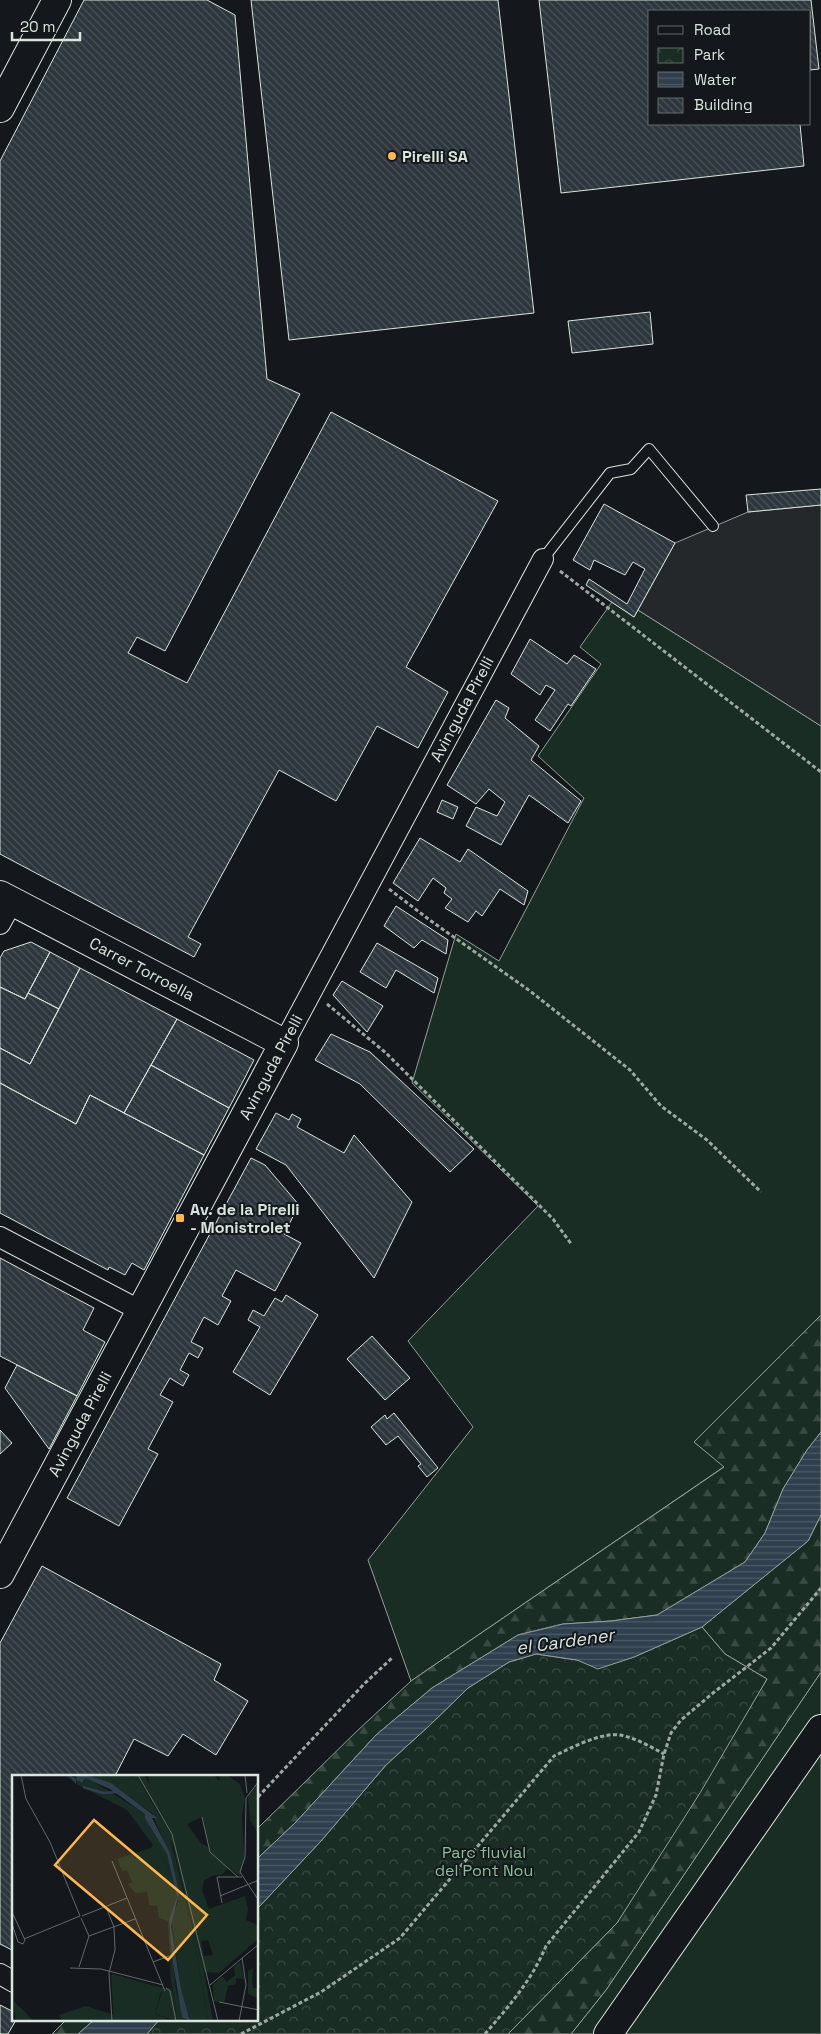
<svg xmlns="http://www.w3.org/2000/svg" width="821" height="2034" font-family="'Space Grotesk',sans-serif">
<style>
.green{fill:#1a2d24;stroke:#939e99}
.forest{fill:url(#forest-firs);stroke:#939e99}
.park{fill:url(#park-crowns);stroke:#939e99}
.parking{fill:#24282b;stroke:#939e99}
.water{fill:url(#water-rules);stroke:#939e99}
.building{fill:url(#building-back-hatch);stroke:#d8e6dc}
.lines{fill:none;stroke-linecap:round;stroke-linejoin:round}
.lane-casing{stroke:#d8e6dc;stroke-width:12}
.street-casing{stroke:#d8e6dc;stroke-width:22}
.secondary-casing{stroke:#d8e6dc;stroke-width:30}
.path{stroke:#9da8a2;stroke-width:3;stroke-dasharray:4 2.5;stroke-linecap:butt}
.lane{stroke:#14181c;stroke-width:10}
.street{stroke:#14181c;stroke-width:20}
.secondary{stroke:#14181c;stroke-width:28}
.poi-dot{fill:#ffb74d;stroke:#14181c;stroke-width:2}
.labels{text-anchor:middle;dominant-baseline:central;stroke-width:4;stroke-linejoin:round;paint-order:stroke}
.poi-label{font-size:16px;font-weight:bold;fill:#d8e6dc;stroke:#14181c;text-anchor:start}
.street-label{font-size:16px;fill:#d8e6dc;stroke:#14181c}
.park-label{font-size:16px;fill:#8ac095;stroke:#14181c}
.water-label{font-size:18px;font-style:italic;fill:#d8e6dc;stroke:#14181c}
.inset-river{fill:none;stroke:#2f3f4d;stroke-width:2.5}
.inset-road{fill:none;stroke:#626a69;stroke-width:1}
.view{fill:#ffb74d;fill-opacity:0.15;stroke:#ffb74d;stroke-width:2.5}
.inset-edge{fill:none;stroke:#d8e6dc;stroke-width:2.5}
</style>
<defs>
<pattern id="forest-firs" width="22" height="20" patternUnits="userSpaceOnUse" patternTransform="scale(1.25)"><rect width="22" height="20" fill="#1a2d24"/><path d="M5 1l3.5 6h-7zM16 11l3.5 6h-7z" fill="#3b4b43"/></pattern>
<pattern id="park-crowns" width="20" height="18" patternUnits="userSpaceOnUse" patternTransform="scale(1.25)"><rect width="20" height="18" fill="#1a2d24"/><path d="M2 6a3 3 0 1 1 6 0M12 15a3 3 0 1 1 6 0" fill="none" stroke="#3b4b43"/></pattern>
<pattern id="water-rules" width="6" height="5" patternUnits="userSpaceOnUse" patternTransform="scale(1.25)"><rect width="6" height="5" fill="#2f3f4d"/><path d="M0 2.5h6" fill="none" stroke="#4c5b66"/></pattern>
<pattern id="building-back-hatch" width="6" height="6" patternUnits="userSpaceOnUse" patternTransform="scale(1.25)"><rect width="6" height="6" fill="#2c363c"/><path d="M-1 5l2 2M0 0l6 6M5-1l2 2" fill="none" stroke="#4a5358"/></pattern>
</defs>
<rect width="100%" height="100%" fill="#14181c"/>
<path class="green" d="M612,602L634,617L638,610L821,726V1315L694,1442L725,1466L411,1681L368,1560L473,1427L408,1341L538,1206L412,1083L456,934L499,961L584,798L538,756L601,664L580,647Z
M821,1672V2034H571L606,1990Z"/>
<path class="forest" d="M821,1315V1432L807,1450L783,1489L765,1533L745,1562L657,1615L611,1621L563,1624L518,1635L432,1688L376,1735L295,1823L258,1858V1828L357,1731L411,1681L724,1467L694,1442Z
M821,1515V1672L606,1990L571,2034H508L617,1923L767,1679L725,1654L702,1627L808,1541Z
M66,2020H94L78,2034H52Z"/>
<path class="park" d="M702,1627L725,1654L767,1679L700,1793L617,1923L508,2034H147L159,2020H258V1908L321,1841L386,1765L430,1725L468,1688L509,1662L536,1654L577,1660L599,1668L634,1657Z"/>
<path class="parking" d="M821,505V726L638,610L675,543L748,512Z"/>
<path class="water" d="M821,1432V1515L808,1541L702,1627L634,1657L598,1669L577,1660L536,1654L509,1662L468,1688L430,1725L386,1765L321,1841L258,1908V1858L295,1823L376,1735L432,1688L518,1635L563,1624L611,1621L657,1615L745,1562L765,1533L783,1489L807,1450Z
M94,2020H159L147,2034H78Z"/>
<path class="building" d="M84,0H207L235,15L267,379L300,394L165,651L137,637L128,653L187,683L331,412L498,501L406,667L448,692L418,748L377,726L336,801L279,770L188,937L201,944L194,957L0,854V161Z
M251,0H498L534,313L289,340Z
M539,0H811L819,69L810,70V11H650V124H800L804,166L561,193Z
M650,312L653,344L572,353L568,321Z
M821,489V505L748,512L746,495Z
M604,504L675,543L634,617L586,585L589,579L627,604L645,569L633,562L625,575L594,560L590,570L573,560Z
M530,639L567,664L574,655L596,669L571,706L568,704L550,731L535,720L555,690L546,685L540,695L511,674Z
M496,700L509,708L505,718L539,746L531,760L581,801L568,823L529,795L501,845L466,826L476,807L497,816L505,802L489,789L476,804L447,785Z
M442,800L458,807L453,819L437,812Z
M420,838L460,862L468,849L528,891L524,905L500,889L482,916L476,911L468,922L445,908L452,899L444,893L446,888L433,878L418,901L393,883Z
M396,906L448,940L446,954L422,940L414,948L384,926Z
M31,942L50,952L25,999L0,987V958L4,951Z
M377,943L438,978L434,993L396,970L386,988L360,972Z
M50,952L80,968L59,1009L28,993Z
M80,968L177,1019L124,1113L90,1095L76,1124L0,1083V1048L30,1064Z
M342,981L383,1006L367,1032L333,995Z
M0,987L25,999L28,993L59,1009L30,1064L0,1048Z
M177,1019L254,1060L229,1108L151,1065Z
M331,1034L370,1052L474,1149L450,1172L360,1084L315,1060Z
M151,1065L229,1108L204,1155L124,1113Z
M0,1083L76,1124L90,1095L204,1155L144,1270L132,1263L125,1275L109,1267L108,1270L0,1213Z
M276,1113L289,1120L292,1114L301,1119L297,1127L344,1153L354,1135L412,1202L374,1278L286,1165L256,1149Z
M251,1158L265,1165L299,1205L284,1234L301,1243L275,1291L236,1270L222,1296L231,1301L218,1325L204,1317L191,1342L203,1348L198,1358L189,1353L180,1370L189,1375L183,1386L170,1378L160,1395L173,1402L148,1449L158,1454L119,1526L67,1498Z
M0,1258L94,1308L83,1330L105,1342L77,1396L0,1356Z
M286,1295L318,1315L270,1395L233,1372L260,1327L248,1320L253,1310L264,1316L275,1298L282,1302Z
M372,1336L410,1378L385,1400L347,1359Z
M17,1365L77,1396L49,1449L5,1388Z
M394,1413L438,1468L427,1477L418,1466L421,1464L398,1436L386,1445L371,1427L385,1415L387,1419Z
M0,1430L12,1443L0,1454Z
M42,1566L221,1664L214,1680L248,1701L216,1755L183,1734L168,1756L134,1739L115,1776H14V1951L0,1944V1643Z
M0,2005L14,2012V2020H16L8,2034H0Z"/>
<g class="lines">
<defs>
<path id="lane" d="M543,559L610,473L631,469L649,449L713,526"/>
<path id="street" d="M0,924L12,902
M284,1043L543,559
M0,1237L141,1311
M0,1974L14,1982"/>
<path id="secondary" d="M0,108L57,0
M0,895L284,1043L0,1574
M608,2034L821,1729"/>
</defs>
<use href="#lane" class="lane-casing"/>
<use href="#street" class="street-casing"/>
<use href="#secondary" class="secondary-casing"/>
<path class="path" d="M560,571L821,772
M389,889L431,921L530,991L630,1070L661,1106L707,1140L761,1192
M327,1004L386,1053L553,1219L572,1245
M258,1797L364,1684L392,1658
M241,2034L321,1992L400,1938L554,1756C571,1748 601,1732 620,1735C636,1738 651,1747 664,1754
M485,2034C509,2006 532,1980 546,1946L639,1832L656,1795L664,1754L671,1733L681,1720L713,1693L771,1648L821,1588"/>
<use href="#lane" class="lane"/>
<use href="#street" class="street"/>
<use href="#secondary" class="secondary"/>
</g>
<g class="poi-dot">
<circle cx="392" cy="156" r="5"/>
<rect x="175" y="1213" width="10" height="10" rx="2.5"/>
</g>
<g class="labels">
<g class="poi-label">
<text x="402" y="156">Pirelli SA</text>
<text x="190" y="1209">Av. de la Pirelli<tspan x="190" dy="18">- Monistrolet</tspan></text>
</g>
<g class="street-label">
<text transform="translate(462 709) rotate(-62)">Avinguda Pirelli</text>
<text transform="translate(142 969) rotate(28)">Carrer Torroella</text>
<text transform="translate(271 1067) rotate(-62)">Avinguda Pirelli</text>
<text transform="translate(80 1424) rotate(-62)">Avinguda Pirelli</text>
</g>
<g class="park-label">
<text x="484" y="1852">Parc fluvial<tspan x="484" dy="18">del Pont Nou</tspan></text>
</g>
<g class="water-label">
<text transform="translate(565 1641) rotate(-8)">el Cardener</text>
</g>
</g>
<g transform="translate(12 1775)">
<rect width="246" height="246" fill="#14181c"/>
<path d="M94,0H119L120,4L106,9L95,4ZM124,0H132L138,10L136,0H202L207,6L208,0H215L228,9L233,23L230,41L232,83L228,101L216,93L210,100H202L192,105L190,115L197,134L233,121L236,134L234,145L245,150L246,164L207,198L192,197L161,70L146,36ZM190,42L197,73L189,68L175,49ZM196,165L201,180L192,181L189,166ZM246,9V58L238,45L236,21ZM139,73H147L156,96L159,118L156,146L147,143L145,131L137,130L135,117L123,118L116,109L120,107L115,95L110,96L105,84ZM228,187L232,204L224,203V209L216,211L212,228L202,226L201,210L210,201L215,207L223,200L222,192ZM141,212L160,213L165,246L143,239L150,217ZM1,226L14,238L21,246H4ZM74,231L102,240V246H50L47,240Z" fill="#1a2d24" fill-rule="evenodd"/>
<path d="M53,0L60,2L65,9L63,0L69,7L72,3L68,0L72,1L134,39L155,79L165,122L157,145L164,215H161L159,207L156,146L158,119H156V96L147,73H139L141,70L115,35L64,9ZM75,0H94L95,4L106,9L124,0L156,55L192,197L201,246H196L179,146L172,126L166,127L159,84L140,38L95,7Z" fill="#1a2d24"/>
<path d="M101,199L150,213L143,239L161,246H102L99,200Z" fill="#1a2d24"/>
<path d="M172,126L179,146L196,246H178L169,215L159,143L166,127ZM241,193L240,206L241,213H246L245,223L236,219V196ZM161,215H164L174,246H165Z" fill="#1a2d24"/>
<path d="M57,0L64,4L65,0H75L99,8L145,43H140L158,78L167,117L159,151L169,214L178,246L170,242L160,182L157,145L165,122L155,79L133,43V39L98,14L73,3L70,8L64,4V9Z" fill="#2f3f4d"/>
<path class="inset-river" d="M71,12L91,18L105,17"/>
<path class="inset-road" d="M9,0L14,24L38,67L68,141M126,0L160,59L206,246M233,0L235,18M247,6L234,23L233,82L228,97L247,126M190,42L198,77L226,102M100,86L153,216M208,121L247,105M210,128L205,102H230M94,132L102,152L103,175L97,198L100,246M0,137L13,165L11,169L6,167L0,149M70,141L115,123M77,161L123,144M12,164L68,141M141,187L157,181M67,192L77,161L69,143M58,193L89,194L151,210M198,210L247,169M154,213L158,216L164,246M207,227L247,235M227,246L234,210L230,183"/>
<path class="view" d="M82,45L195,140L156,185L43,90Z"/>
<rect width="246" height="246" class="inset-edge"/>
</g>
<rect x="648" y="10" width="162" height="115" fill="#14181c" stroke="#626a69"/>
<rect x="658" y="26" width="25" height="8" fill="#14181c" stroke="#626a69"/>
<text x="694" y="35" font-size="15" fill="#d8e6dc">Road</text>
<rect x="658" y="48" width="25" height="15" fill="url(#park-crowns)" stroke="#626a69"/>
<text x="694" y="60" font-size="15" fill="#d8e6dc">Park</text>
<rect x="658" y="72" width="25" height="15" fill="url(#water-rules)" stroke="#626a69"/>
<text x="694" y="85" font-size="15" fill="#d8e6dc">Water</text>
<rect x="658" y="98" width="25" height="15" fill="url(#building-back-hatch)" stroke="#626a69"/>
<text x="694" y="110" font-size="15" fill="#d8e6dc">Building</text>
<path d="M12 32v8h68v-8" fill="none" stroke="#d8e6dc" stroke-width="2.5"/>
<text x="20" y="32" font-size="15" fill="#d8e6dc" stroke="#14181c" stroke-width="4" paint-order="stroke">20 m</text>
</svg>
